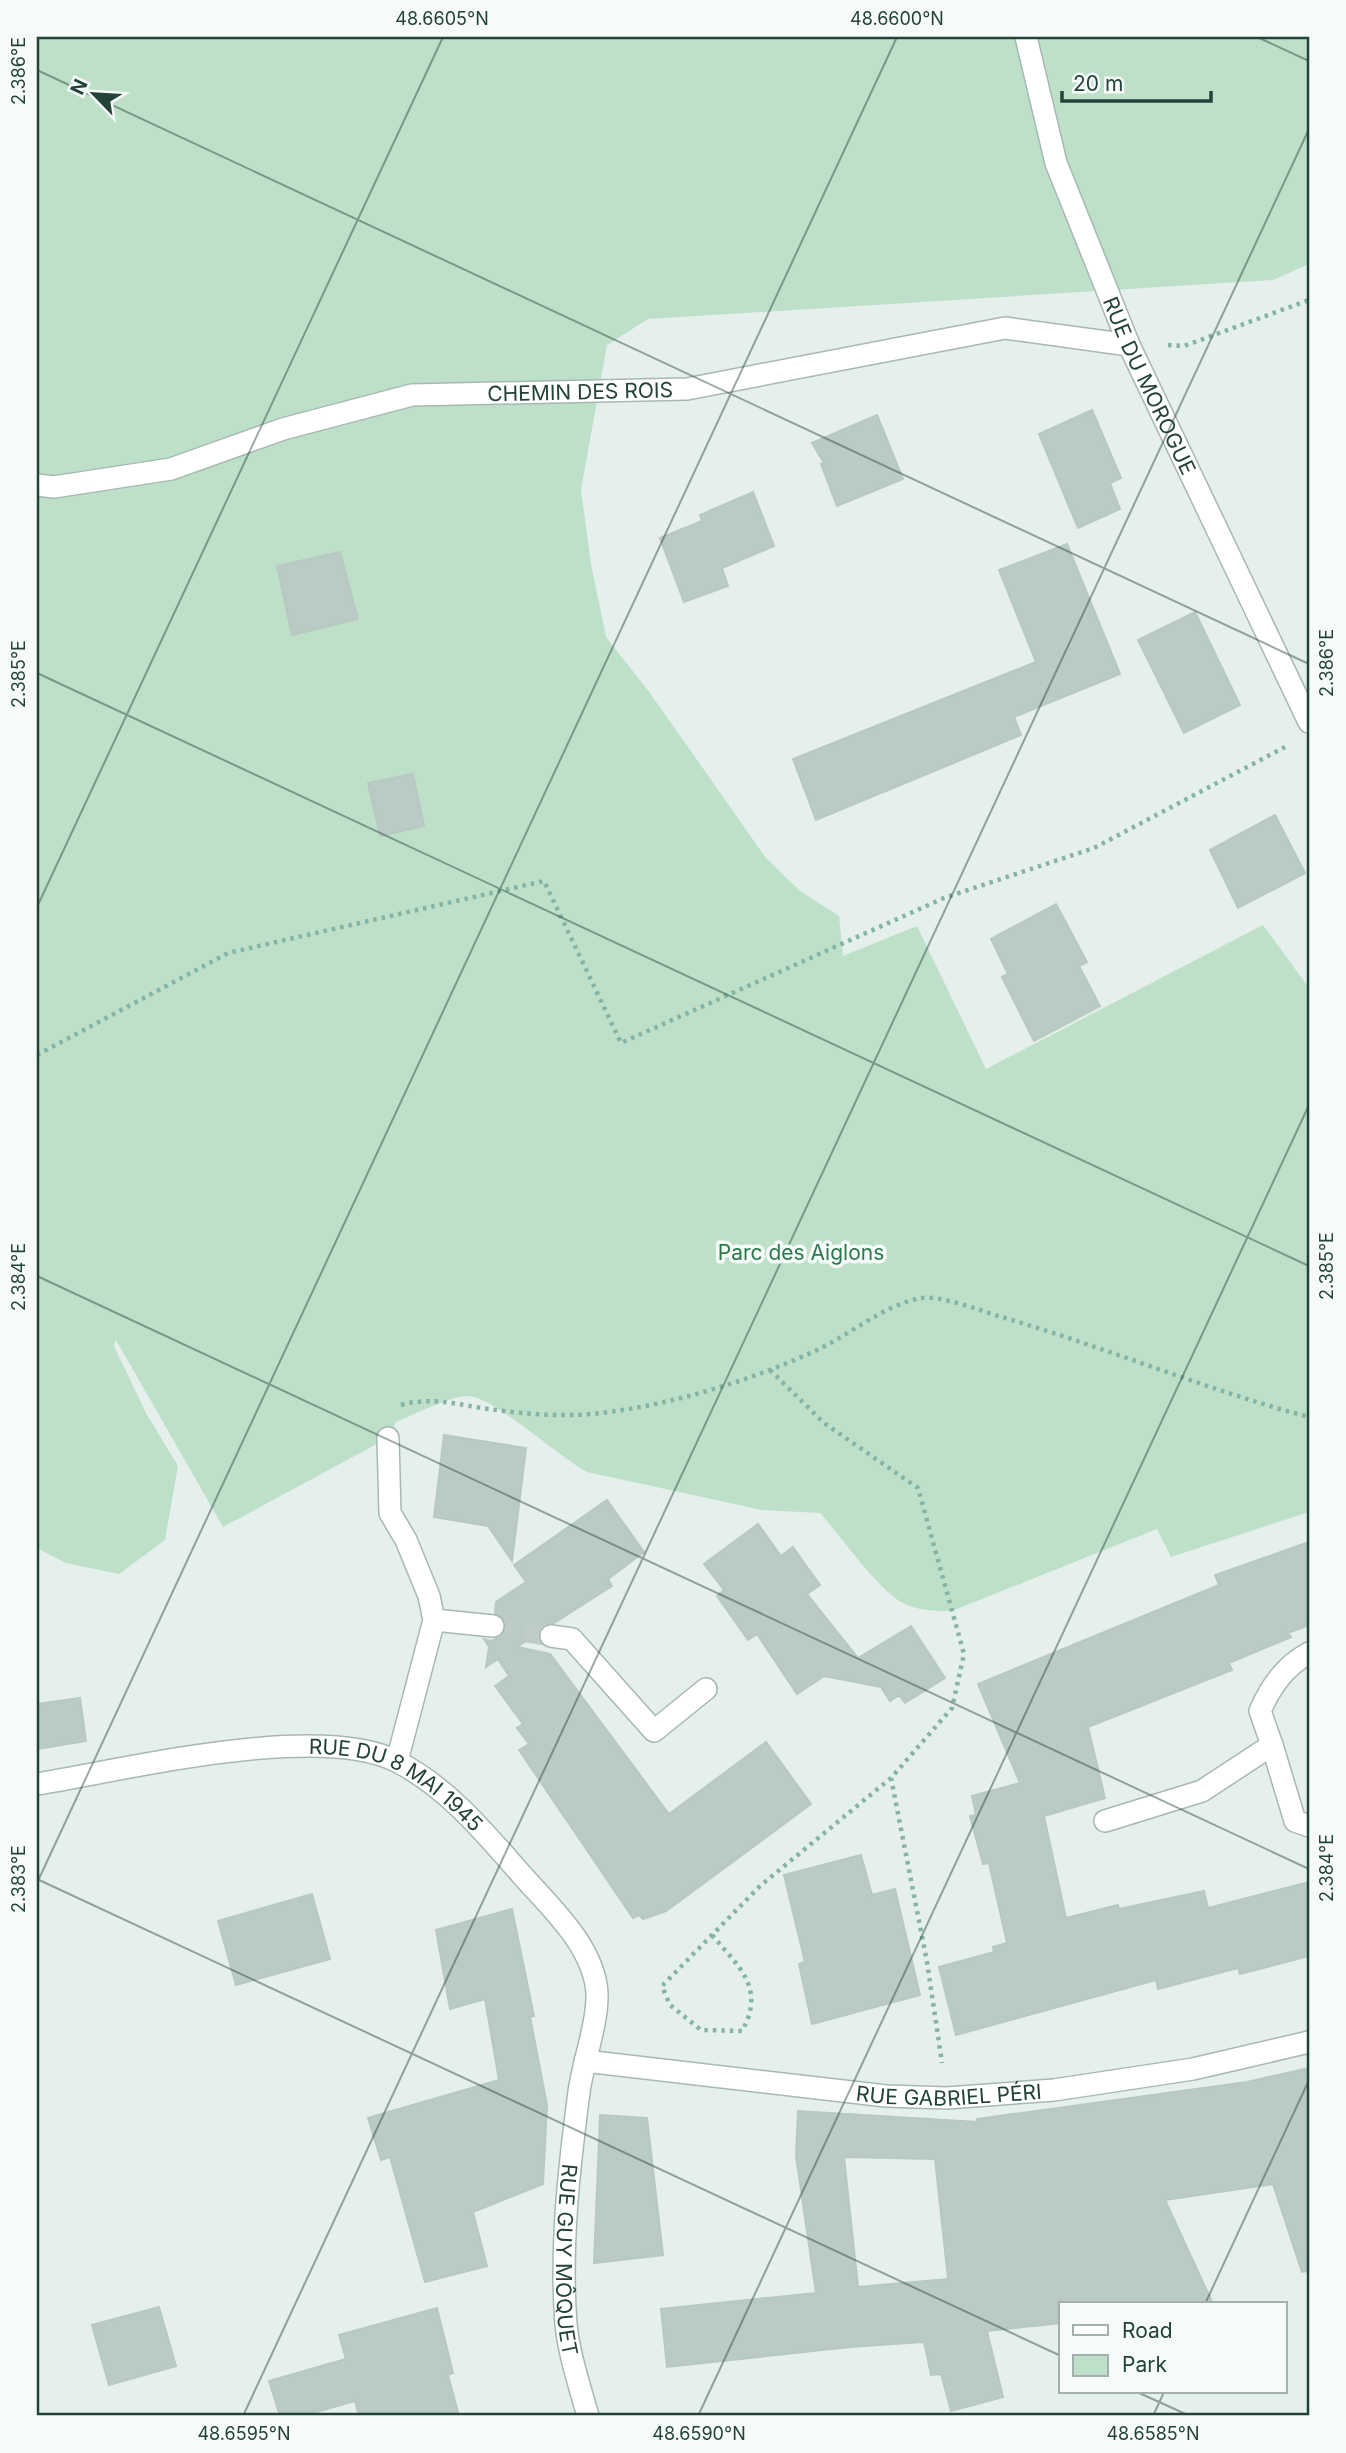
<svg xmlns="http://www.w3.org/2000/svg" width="1346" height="2453" font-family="Inter,sans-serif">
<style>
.green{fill:#bee0c8}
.building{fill:#bacac4;stroke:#b7c9c2;stroke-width:2;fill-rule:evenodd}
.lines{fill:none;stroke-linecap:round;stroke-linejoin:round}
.minor-tunnel{stroke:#beccc8;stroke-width:21;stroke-dasharray:21 10;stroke-linecap:butt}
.minor-casing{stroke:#a7b8b2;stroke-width:24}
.path{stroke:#85b3a6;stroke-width:4.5;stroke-dasharray:3.5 5;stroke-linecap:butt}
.minor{stroke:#fff;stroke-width:21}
.ticks{fill:none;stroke:#23423a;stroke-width:2;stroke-opacity:0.45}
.labels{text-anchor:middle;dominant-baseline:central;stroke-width:7;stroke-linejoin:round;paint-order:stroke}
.street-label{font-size:21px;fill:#23423a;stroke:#f6fbf9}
.park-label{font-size:21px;fill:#2c7a4c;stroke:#f6fbf9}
.neatline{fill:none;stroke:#23423a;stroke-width:2.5}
.ticks-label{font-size:18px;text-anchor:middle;fill:#23423a}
</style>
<rect width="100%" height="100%" fill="#e5efeb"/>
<path class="green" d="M37,37H1309V264L1273,280L648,319L607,345L581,490L591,564L606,637L650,693L766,858L800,891L839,916L843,956L917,926L986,1069L1263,925L1309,988V1512L1171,1557L1157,1529L952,1611C935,1611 919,1611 903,1603C879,1591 840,1535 820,1513L762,1510L587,1472C559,1457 492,1396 468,1396C450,1396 414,1415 396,1422L388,1438L223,1527L116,1340L114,1346L146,1413L178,1466L165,1540L119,1574L66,1563L37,1548Z"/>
<path class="building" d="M1092,410L1121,478L1110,483L1120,509L1078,528L1039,434Z
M877,415L903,479L837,506L821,464L824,463L812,443Z
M753,492L774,546L722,568L728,586L684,602L660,538L702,521L700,515Z
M1067,544L1120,674L1014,717L1021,735L816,820L793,759L1036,662L999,570Z
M340,552L358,619L292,635L277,566Z
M1195,612L1240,705L1184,733L1138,640Z
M413,774L424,826L380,836L368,783Z
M1275,815L1305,873L1238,908L1210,850Z
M1056,904L1087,962L1079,966L1100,1006L1034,1041L1002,977L1008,974L991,939Z
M444,1435L526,1448L512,1561L488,1526L434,1517Z
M607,1500L644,1552L608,1579L612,1586L554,1623L546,1624L538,1633L517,1647L550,1654L669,1814L766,1742L811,1804L666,1911L643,1919L639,1915L633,1918L519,1750L529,1744L517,1728L523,1724L495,1686L509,1676L498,1659L486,1667L489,1647L484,1639L491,1641L503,1634L505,1621L495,1613L496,1602L526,1582L514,1565Z
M758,1524L781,1556L793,1547L807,1567L820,1585L807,1594L858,1658L911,1626L945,1678L905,1703L899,1695L890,1701L881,1687L824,1676L797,1694L757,1634L748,1640L717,1596L724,1590L704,1564Z
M1309,1542V1625L1288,1633L1291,1637L1229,1663L1232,1670L1088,1727L1105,1798L1044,1816L1066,1918L1118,1905L1119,1909L1204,1891L1208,1908L1309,1882V1956L1240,1974L1238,1968L1158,1989L1156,1980L956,2035L939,1967L994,1952L993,1947L1007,1943L989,1863L983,1864L970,1816L976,1815L972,1796L1020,1783L978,1684L1219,1585L1215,1575Z
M80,1698L86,1741L37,1749V1704Z
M861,1855L872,1895L895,1889L920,1995L812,2024L799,1964L805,1962L784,1875Z
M312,1894L330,1959L236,1985L218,1921Z
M512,1909L534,2016L530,2017L547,2105L543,2184L473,2212L487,2266L425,2282L390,2157L381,2160L368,2118L499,2080L485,1999L450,2009L436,1930Z
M1309,2068V2271L1302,2272L1273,2184L1165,2200L1213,2304H1061V2323L987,2331L1003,2397L951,2411L941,2374L931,2375L924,2342L850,2347L667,2367L661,2309L816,2293L796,2156L798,2111L978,2122L977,2119L1247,2082ZM844,2157L935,2159L948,2279L858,2287Z
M600,2115L647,2118L663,2255L594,2263Z
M159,2307L176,2366L109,2385L92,2325Z
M437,2308L453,2373L448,2375L459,2416H359L355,2401L302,2416H280L269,2381L346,2359L339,2335Z"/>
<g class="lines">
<path class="minor-tunnel" d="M493,1626L551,1636"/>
<defs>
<g id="minor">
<path id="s1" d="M1026,37L1056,163L1129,345L1309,722"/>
<path id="s2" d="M37,485L54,487L171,469L283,429L412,395L687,389L1005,328L1129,345"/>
<path d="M388,1438L390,1513L406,1540L429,1596L434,1620L397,1761"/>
<path d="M434,1620L493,1626"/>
<path d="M551,1636L572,1639L654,1731L706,1689"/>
<path d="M1272,1745L1295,1821L1309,1826"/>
<path id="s3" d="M37,1784C125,1770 320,1721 398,1762C448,1788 484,1832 521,1874C550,1907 594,1946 597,1993C598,2023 583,2062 579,2092C569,2168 560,2248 566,2324C569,2355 580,2387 588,2416"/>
<path d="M1105,1821L1202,1791L1272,1745L1260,1711C1271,1686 1285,1666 1309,1653"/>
<path id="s4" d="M585,2061L886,2096L947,2098L1054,2090L1193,2069L1309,2042"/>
</g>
</defs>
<use href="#minor" class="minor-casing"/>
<path class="path" d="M1168,345L1184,346L1309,300
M37,1055L228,953L544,881L621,1043L944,898L1094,848L1285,747
M770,1370L824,1423L918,1488L964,1654L952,1708L891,1778L927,1962L942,2063
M401,1405C431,1396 459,1405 489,1409C530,1415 575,1418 616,1411C684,1401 754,1379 817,1350C851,1334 884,1305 921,1298C940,1295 979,1310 998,1316C1103,1346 1203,1389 1309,1417
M712,1935C739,1967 766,1988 742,2031L701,2030L670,2005L662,1986L760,1886L891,1778"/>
<use href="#minor" class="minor"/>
</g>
<path class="ticks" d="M1257,37L1309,61M37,70L1309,664M37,673L1309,1266M37,907L443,37M37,1276L1309,1869M37,1879L1061,2356M37,1883L897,37M1205,2304L1309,2080M1137,2392L1190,2416M243,2416L1309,129M698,2416L1309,1105M1153,2416L1164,2392"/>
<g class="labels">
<g class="street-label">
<text stroke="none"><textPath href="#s1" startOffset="371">RUE DU MOROGUE</textPath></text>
<text stroke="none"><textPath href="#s2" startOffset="556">CHEMIN DES ROIS</textPath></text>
<text stroke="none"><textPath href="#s3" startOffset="373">RUE DU 8 MAI 1945</textPath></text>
<text stroke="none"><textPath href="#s4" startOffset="366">RUE GABRIEL PÉRI</textPath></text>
<text stroke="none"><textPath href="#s3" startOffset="947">RUE GUY MÔQUET</textPath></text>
</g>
<g class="park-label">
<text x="801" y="1252">Parc des Aiglons</text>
</g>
</g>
<rect width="1346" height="2453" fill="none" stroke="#f6fbf9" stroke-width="77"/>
<rect x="1059" y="2302" width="228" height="91" fill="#f6fbf9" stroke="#a2b1ad" stroke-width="2"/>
<rect x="1073" y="2325" width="35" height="10" fill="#ffffff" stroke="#a2b1ad" stroke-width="2"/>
<text x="1122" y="2338" font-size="21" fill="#23423a">Road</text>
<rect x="1073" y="2355" width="35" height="21" fill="#bee0c8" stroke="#a2b1ad" stroke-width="2"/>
<text x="1122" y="2372" font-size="21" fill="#23423a">Park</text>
<g transform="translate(94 94) rotate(295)" stroke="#f6fbf9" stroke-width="5" paint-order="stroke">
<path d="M0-5L12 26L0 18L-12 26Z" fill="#23423a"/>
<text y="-10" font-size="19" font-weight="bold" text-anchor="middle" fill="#23423a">N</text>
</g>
<path d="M1062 91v10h149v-10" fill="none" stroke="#23423a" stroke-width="3.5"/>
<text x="1073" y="91" font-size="21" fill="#23423a" stroke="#f6fbf9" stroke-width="5" paint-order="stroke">20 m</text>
<rect x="38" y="38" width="1270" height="2376" class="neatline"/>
<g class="ticks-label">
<text x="442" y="25">48.6605°N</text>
<text x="897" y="25">48.6600°N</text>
<text transform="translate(19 71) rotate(-90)" y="6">2.386°E</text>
<text transform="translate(1327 663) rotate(-90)" y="6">2.386°E</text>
<text transform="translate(19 674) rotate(-90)" y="6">2.385°E</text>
<text transform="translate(1327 1266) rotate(-90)" y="6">2.385°E</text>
<text transform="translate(19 1277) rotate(-90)" y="6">2.384°E</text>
<text transform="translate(1327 1868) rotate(-90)" y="6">2.384°E</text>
<text transform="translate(19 1879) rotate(-90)" y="6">2.383°E</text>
<text x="244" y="2440">48.6595°N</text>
<text x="699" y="2440">48.6590°N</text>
<text x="1153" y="2440">48.6585°N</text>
</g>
</svg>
